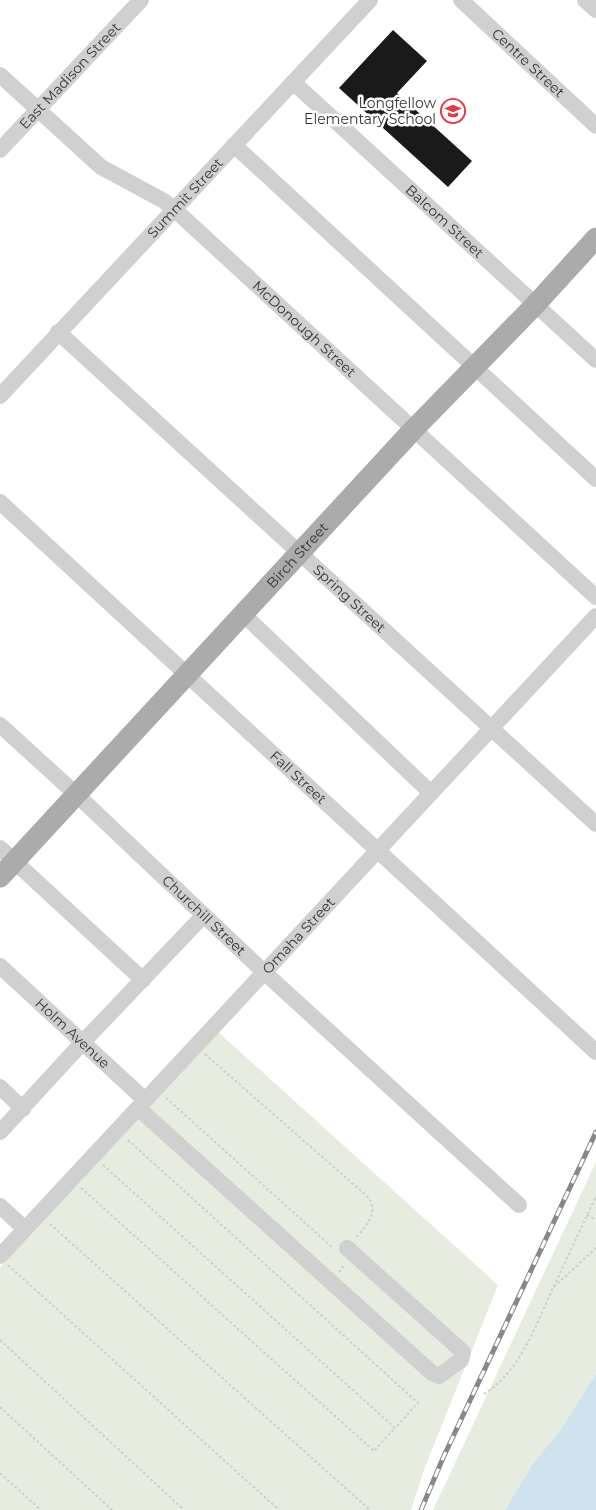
<svg xmlns="http://www.w3.org/2000/svg" width="596" height="1510" font-family="Montserrat,sans-serif">
<style>
.green{fill:#e6ecdf}
.water{fill:#cfe2ee}
.building{fill:#1a1a1a}
.lines{fill:none;stroke-linecap:round;stroke-linejoin:round}
.path{stroke:#cdcdcd;stroke-width:2;stroke-dasharray:2.5 2.5;stroke-linecap:butt}
.minor{stroke:#d0d0d0;stroke-width:16}
.major{stroke:#ababab;stroke-width:21}
.rail-casing{stroke:#888;stroke-width:5}
.rail{stroke:#fff;stroke-width:3;stroke-dasharray:9;stroke-linecap:butt}
.labels{text-anchor:middle;dominant-baseline:central;stroke-width:5;stroke-linejoin:round;paint-order:stroke}
.street-label{font-size:14px;fill:#333;stroke:#fff}
.poi-label{font-size:14px;fill:#333;stroke:#fff;text-anchor:end}
</style>
<rect width="100%" height="100%" fill="#fff"/>
<path class="green" d="M218,1032L498,1285L425,1467L411,1510H0V1267Z
M596,1162V1373L562,1428L532,1465L505,1510H433Z"/>
<path class="water" d="M596,1373V1510H505L532,1465L562,1428Z"/>
<path class="building" d="M393,30L427,61L397,93L472,161L448,187L339,88Z"/>
<g class="lines">
<path class="path" d="M205,1054L369,1198C378,1215 366,1226 355,1239
M166,1098L333,1248
M128,1140L418,1403L395,1428
M81,1188L374,1451L395,1428L103,1165
M587,1215L596,1220
M50,1224L370,1510
M8,1265L279,1510
M339,1272L345,1264
M554,1287L596,1248
M0,1340L184,1510
M484,1394C521,1371 536,1324 554,1286C568,1256 582,1226 596,1196
M0,1407L112,1510
M0,1473L41,1510"/>
<g class="minor">
<path id="s1" d="M461,0L596,126"/>
<path d="M585,0L596,10"/>
<path id="s2" d="M0,75L101,167L164,201L174,209L596,597"/>
<path id="s3" d="M293,82L596,360"/>
<path d="M234,145L596,479"/>
<path id="s4" d="M0,150L141,0"/>
<path id="s5" d="M58,332L596,824"/>
<path id="s6" d="M0,396L370,0"/>
<path id="s7" d="M0,502L596,1052"/>
<path d="M243,614L431,793"/>
<path id="s8" d="M0,725L77,795L264,972L519,1205"/>
<path d="M0,848L143,980"/>
<path id="s9" d="M0,966L145,1100"/>
<path d="M0,1087L23,1109"/>
<path d="M138,1108L432,1373L439,1376L461,1360L463,1352L347,1248"/>
<path d="M0,1132L83,1042L204,915"/>
<path d="M0,1206L25,1229"/>
<path id="s10" d="M0,1256L596,616"/>
</g>
<path class="major" id="s11" d="M0,877L413,430L535,305L596,238"/>
<defs>
<path id="rail" d="M421,1510L443,1458L596,1132"/>
</defs>
<use href="#rail" class="rail-casing"/>
<use href="#rail" class="rail"/>
</g>
<defs>
<symbol id="school-ring" viewBox="-11 -11 22 22"><circle r="9.5" fill="#fff" stroke="#e63946" stroke-width="1.5"/><path d="M0-5L7-2L0 1L-7-2ZM-4 1L0 2.5L4 1V4Q0 6-4 4Z" fill="#e63946"/></symbol>
</defs>
<g fill-rule="evenodd">
<use href="#school-ring" x="439" y="97" width="28" height="28"/>
</g>
<g class="labels">
<g class="street-label">
<text stroke="none"><textPath href="#s1" startOffset="92">Centre Street</textPath></text>
<text stroke="none"><textPath href="#s4" startOffset="102">East Madison Street</textPath></text>
<text stroke="none"><textPath href="#s6" startOffset="271">Summit Street</textPath></text>
<text stroke="none"><textPath href="#s3" startOffset="206">Balcom Street</textPath></text>
<text stroke="none"><textPath href="#s2" startOffset="398">McDonough Street</textPath></text>
<text stroke="none"><textPath href="#s11" startOffset="438">Birch Street</textPath></text>
<text stroke="none"><textPath href="#s5" startOffset="395">Spring Street</textPath></text>
<text stroke="none"><textPath href="#s7" startOffset="406">Fall Street</textPath></text>
<text stroke="none"><textPath href="#s8" startOffset="279">Churchill Street</textPath></text>
<text stroke="none"><textPath href="#s10" startOffset="438">Omaha Street</textPath></text>
<text stroke="none"><textPath href="#s9" startOffset="99">Holm Avenue</textPath></text>
</g>
<g class="poi-label">
<text x="436" y="103">Longfellow<tspan x="436" dy="16">Elementary School</tspan></text>
</g>
</g>
</svg>
